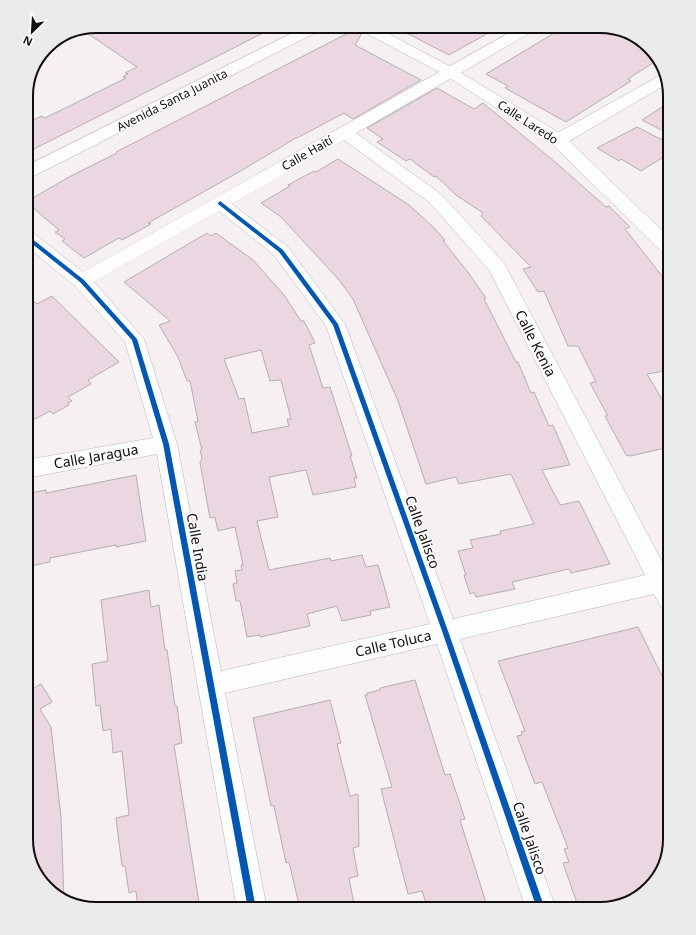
<svg xmlns="http://www.w3.org/2000/svg" width="696" height="935" font-family="'Noto Sans',sans-serif">
<style>
.building{fill:#ead7e2;stroke:#b3afb1;fill-rule:evenodd}
.lines{fill:none;stroke-linecap:round;stroke-linejoin:round}
.minor-casing{stroke:#bbb5b8;stroke-width:1}
.major-casing{stroke:#bbb5b8;stroke-width:1}
.minor{fill:#fefdfd;fill-rule:evenodd}
.major{fill:#fefdfd;fill-rule:evenodd}
.cycleway-casing{stroke:#fefefe;stroke-width:2}
.cycleway{fill:#0057b8;fill-rule:evenodd}
.labels{text-anchor:middle;dominant-baseline:central;stroke-width:3;stroke-linejoin:round;paint-order:stroke}
.far-street-label{font-size:12px;fill:#120d10;stroke:#fefefe}
.street-label{font-size:14px;fill:#120d10;stroke:#fefefe}
.rim{fill:none;stroke:#120d10;stroke-width:2}
</style>
<rect width="100%" height="100%" fill="#f6f0f3"/>
<path class="building" d="M96,26H277L26,153V123L42,116L45,118L126,78L123,77L128,74L125,73L137,67L84,31Z
M393,26H501L449,55Z
M566,26H604L644,44L659,59L628,79L631,81L566,122L505,88L508,86L486,74Z
M356,29L362,33L355,45L421,80L353,119L344,113L297,138H296L239,172L148,223L151,224L122,240L119,238L84,258L62,241L65,239L55,232L59,230L26,202L69,177L117,153L116,152Z
M437,88L474,109L483,103L554,161L606,207L609,206L630,227L625,229L670,286V370L647,374L670,413V447L630,456L626,455L605,416H608L590,383L596,382L578,346H568L544,291L538,292L523,269L531,267L481,216L483,213L456,195L436,176L434,177L410,159L406,161L377,142L383,139L367,128Z
M670,102V125L661,130L642,120Z
M637,127L670,144V153L641,171L621,159L619,161L597,148Z
M338,159L409,205L432,226L445,240L443,241L467,271L486,298L484,299L516,362H518L531,393L534,392L549,426L553,425L570,465L542,470L560,505L579,501L610,564L571,573L569,569L512,582L515,589L476,597L474,592L470,594L464,575H466L458,551L473,548L470,540L501,534L500,531L534,524L511,474L459,484L456,477L426,484L398,401L353,299L339,280L281,217L261,203L290,186L288,185L314,171L316,172Z
M207,233L211,236L216,233L253,260L284,295L301,321H304L315,343L309,345L323,388L330,387L352,456H350L357,478H354L356,487L313,495L306,470L269,477L278,517L257,521L269,570L330,558L331,561L362,555L366,567L378,565L390,607L370,611L371,615L342,621L337,606L307,614L310,626L260,637V635L247,637L240,601H236L233,584L237,583L235,571L242,570L241,565H243L235,527L218,531L215,517L210,518L200,463L202,458L200,450H202L195,422L198,421L190,381H187L178,357L159,325L170,321L124,282ZM261,350L270,381L281,380L291,419H287L289,426L252,433L244,398L239,399L224,359Z
M26,295L37,304L52,296L119,362L88,380L91,384L68,397L72,401L68,403L69,405L53,414L50,411L26,424Z
M136,475L146,541L116,547V545L50,558V562L26,567V494L46,490V493Z
M149,590L151,607L159,605L165,650H167L175,706H177L182,743L174,745L200,909H138L136,891L129,893L125,866H122L116,818L129,815L122,751L113,753L111,729L103,731L100,705L96,706L92,664L108,661L101,600Z
M638,627L670,692V839L660,875L635,900L600,909H579L563,863L569,862L564,849L568,848L542,782L535,784L517,736L522,735L521,732L525,731L498,661Z
M415,680L445,775L450,774L465,819L460,820L488,909H428L422,891L408,894L381,789L392,787L365,695H368L367,693L380,690V688Z
M41,684L52,702L40,709L51,727L61,817L64,900H61L36,874L26,839V688L28,691Z
M330,700L341,743L337,744L350,796L358,794L359,846L353,848L358,876L349,878L355,909H300L289,862L286,863L274,806H271L253,718Z"/>
<g class="lines">
<defs>
<path id="minor" d="M306,26H325L323,29L32,177L26,178V166Z
M521,26H539L537,29L356,133L441,194L504,263L667,571L670,570V610L661,607L654,594L460,639L556,909H526L437,644L225,693L267,909H237L157,454L26,478V460L153,438L125,342L75,286L26,246V230L32,232L83,272ZM344,140L429,202L489,270L645,575L453,619L345,324L288,247L232,204ZM219,211L274,255L326,326L430,624L221,671L177,444L144,339L94,282Z
M664,75L667,84L564,144L558,145L552,144L550,140L552,136L659,76Z"/>
<path id="major" d="M356,26H374L455,69L564,136L670,238V255L663,253L552,144L445,75L358,29Z"/>
</defs>
<use href="#minor" class="minor-casing"/>
<use href="#major" class="major-casing"/>
<use href="#minor" class="minor"/>
<use href="#major" class="major"/>
<defs>
<path id="cycleway" d="M220,201L283,250L338,324L448,631L545,909H537L442,631L333,325L279,252L218,204V203Z
M26,234L84,280L137,339L169,444L256,909H248L163,444L132,340L80,282L26,239Z"/>
</defs>
<use href="#cycleway" class="cycleway-casing"/>
<use href="#cycleway" class="cycleway"/>
</g>
<g class="labels">
<g class="far-street-label">
<text transform="translate(172 100) rotate(-27)">Avenida Santa Juanita</text>
<text transform="translate(528 122) rotate(33)">Calle Laredo</text>
<text transform="translate(307 153) rotate(-30)">Calle Haití</text>
</g>
<g class="street-label">
<text transform="translate(536 343) rotate(63)">Calle Kenia</text>
<text transform="translate(96 456) rotate(-10)">Calle Jaragua</text>
<text transform="translate(423 532) rotate(70)">Calle Jalisco</text>
<text transform="translate(198 547) rotate(80)">Calle India</text>
<text transform="translate(393 643) rotate(-13)">Calle Toluca</text>
<text transform="translate(530 838) rotate(71)">Calle Jalisco</text>
</g>
</g>
<path d="M0 0H696V935H0ZM96 33H600A63 63 0 0 1 663 96V839A63 63 0 0 1 600 902H96A63 63 0 0 1 33 839V96A63 63 0 0 1 96 33Z" fill="#ebebeb" fill-rule="evenodd"/>
<path class="rim" d="M96 33H600A63 63 0 0 1 663 96V839A63 63 0 0 1 600 902H96A63 63 0 0 1 33 839V96A63 63 0 0 1 96 33Z"/>
<g transform="translate(32 32) rotate(205)" stroke="#fefefe" stroke-width="3" paint-order="stroke">
<path d="M0-3L7 15L0 10L-7 15Z" fill="#120d10"/>
<text y="-6" font-size="11" font-weight="bold" text-anchor="middle" fill="#120d10">N</text>
</g>
</svg>
